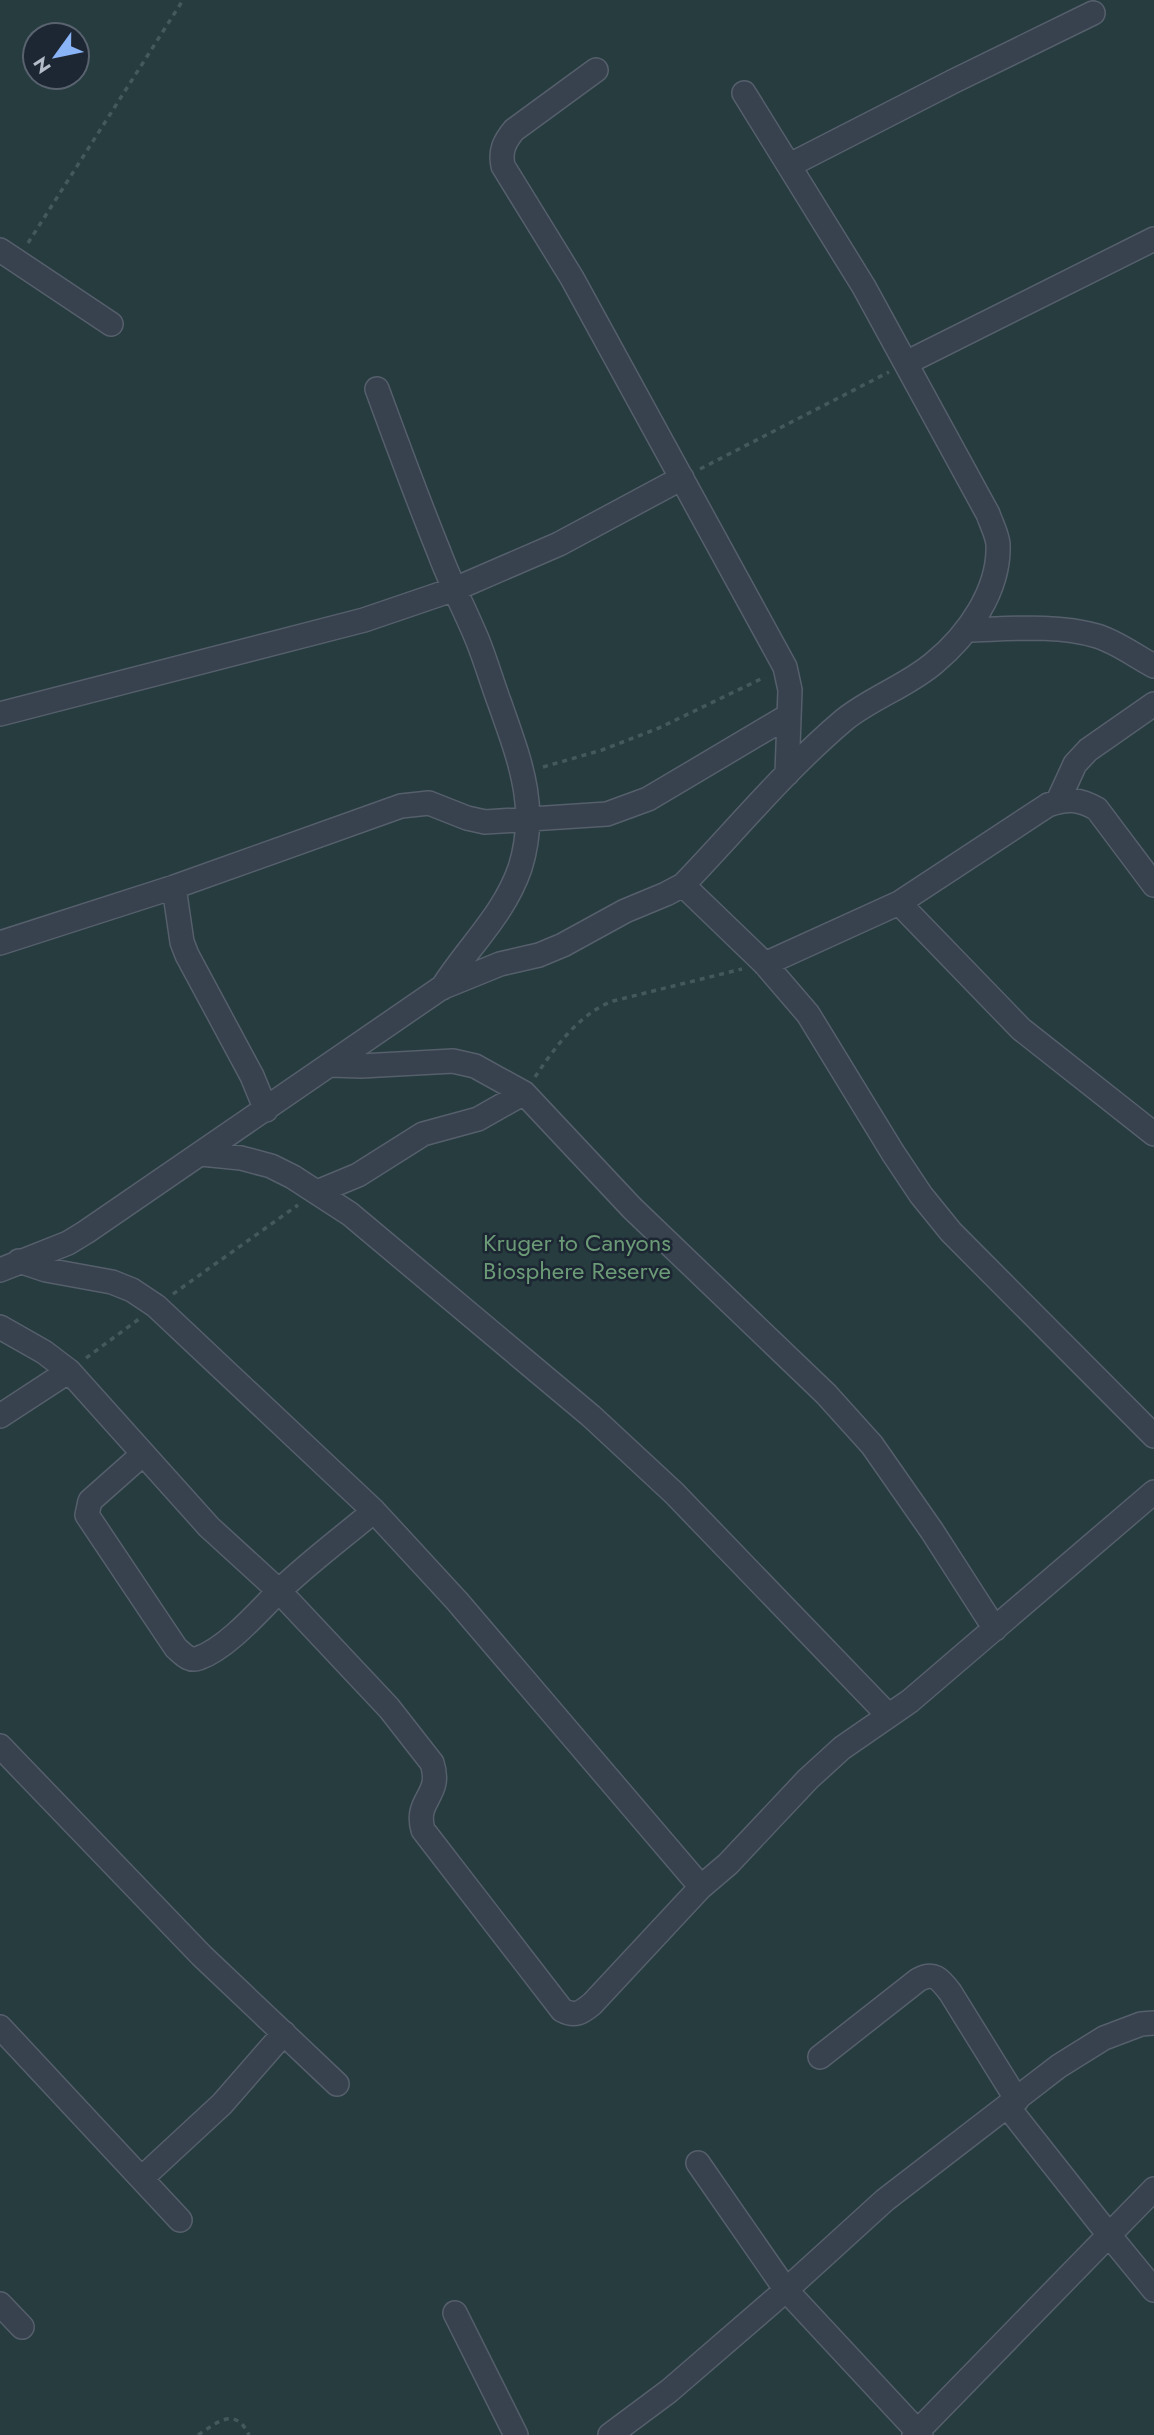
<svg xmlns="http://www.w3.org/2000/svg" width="1154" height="2435" font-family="Jost,sans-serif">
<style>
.green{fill:#263c3f;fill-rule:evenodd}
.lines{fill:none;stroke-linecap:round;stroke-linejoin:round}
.minor-casing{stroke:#565f6c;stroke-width:26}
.path{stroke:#44595c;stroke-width:3.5;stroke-dasharray:5 5;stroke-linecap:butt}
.minor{stroke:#38414e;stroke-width:23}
.labels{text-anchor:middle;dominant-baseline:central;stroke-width:5;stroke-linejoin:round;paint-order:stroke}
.park-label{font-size:24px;fill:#6b9a76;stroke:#1d2633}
</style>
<rect width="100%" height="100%" fill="#242f3e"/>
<path class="green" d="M0,0H1154V2435H0ZM35,35H77V77H35Z"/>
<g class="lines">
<defs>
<path id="minor" d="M596,70L514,130C504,142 500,151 503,166L572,278L785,667L790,690L787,774
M790,165L954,81L1093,13
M0,250L111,324
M906,363L1154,239
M377,389C397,443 417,498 439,552C450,582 465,610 477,639C486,661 492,683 500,704C520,761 539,808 520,868C504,915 467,948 442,988
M967,630C1009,629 1056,624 1097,636C1117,642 1135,656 1154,666
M0,714L364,620L455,589L559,544L682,478
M1058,801L1075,764L1088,750L1154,704
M683,885L765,964L808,1014L893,1153L921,1195L951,1232L1154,1436
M174,887L182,942L187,955L252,1076L266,1110
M899,903L1021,1029L1154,1134
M0,943L174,887L401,806L429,803L467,818L485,822L607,814L648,799L788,716
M765,964L899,903L1048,805C1067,798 1080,799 1097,809L1154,885
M331,1065L361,1066L453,1061L475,1066L524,1093L632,1208L826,1394L872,1445L932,1531L995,1629
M201,1154L241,1158L271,1166L293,1177L350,1214L591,1416L674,1493L888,1715
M317,1192L358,1175L423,1134L478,1119L524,1093
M19,1261L46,1270L112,1282L132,1290L156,1306L374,1511L457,1601L701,1887
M0,1270L68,1243L86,1232L441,988L500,964L539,955L563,945L625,911L666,894L683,885C736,830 785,770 844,720C871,698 907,686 934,663C968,635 1000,590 998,544C997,534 991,523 988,514L864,287L744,93
M0,1327L44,1352L69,1371L209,1527L279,1591L389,1708L432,1763C443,1796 414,1799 423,1830L562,2010C575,2017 581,2013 592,2004L701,1887L728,1864L808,1779L842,1748L910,1701L1154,1492
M0,1416L69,1371
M143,1454L90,1501L87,1515L176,1648C183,1654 189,1662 199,1658C227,1648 258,1612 278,1592C308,1563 343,1537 374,1511
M0,1746L202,1956L337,2084
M0,2027L180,2220
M820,2057L918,1980C934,1971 940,1979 950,1992L1017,2100
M698,2163L786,2290L921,2435
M142,2178L222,2104L284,2033
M1154,2189L1109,2235L1154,2290
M0,2304L22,2327
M455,2313L516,2435
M610,2435L669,2391L786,2290L885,2200L1059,2066L1104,2038L1141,2024L1154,2023
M914,2435L1109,2235L1008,2107"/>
</defs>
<use href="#minor" class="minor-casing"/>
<path class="path" d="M28,243L183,0
M700,469L889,372
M543,767L602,750L659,728L765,677
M535,1077C555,1047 580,1013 613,1001L742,969
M173,1294L298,1205
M86,1358L139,1319
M198,2435C218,2422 235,2406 249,2435"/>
<use href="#minor" class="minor"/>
</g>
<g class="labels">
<g class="park-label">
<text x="577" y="1242">Kruger to Canyons<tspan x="577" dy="28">Biosphere Reserve</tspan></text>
</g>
</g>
<g transform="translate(56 56) rotate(237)"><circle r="33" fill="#1d2633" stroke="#59626f" stroke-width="2"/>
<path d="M0-5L12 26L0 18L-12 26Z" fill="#8ab4f8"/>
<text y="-10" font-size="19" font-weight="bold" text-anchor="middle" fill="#b4bcc9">N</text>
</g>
</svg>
